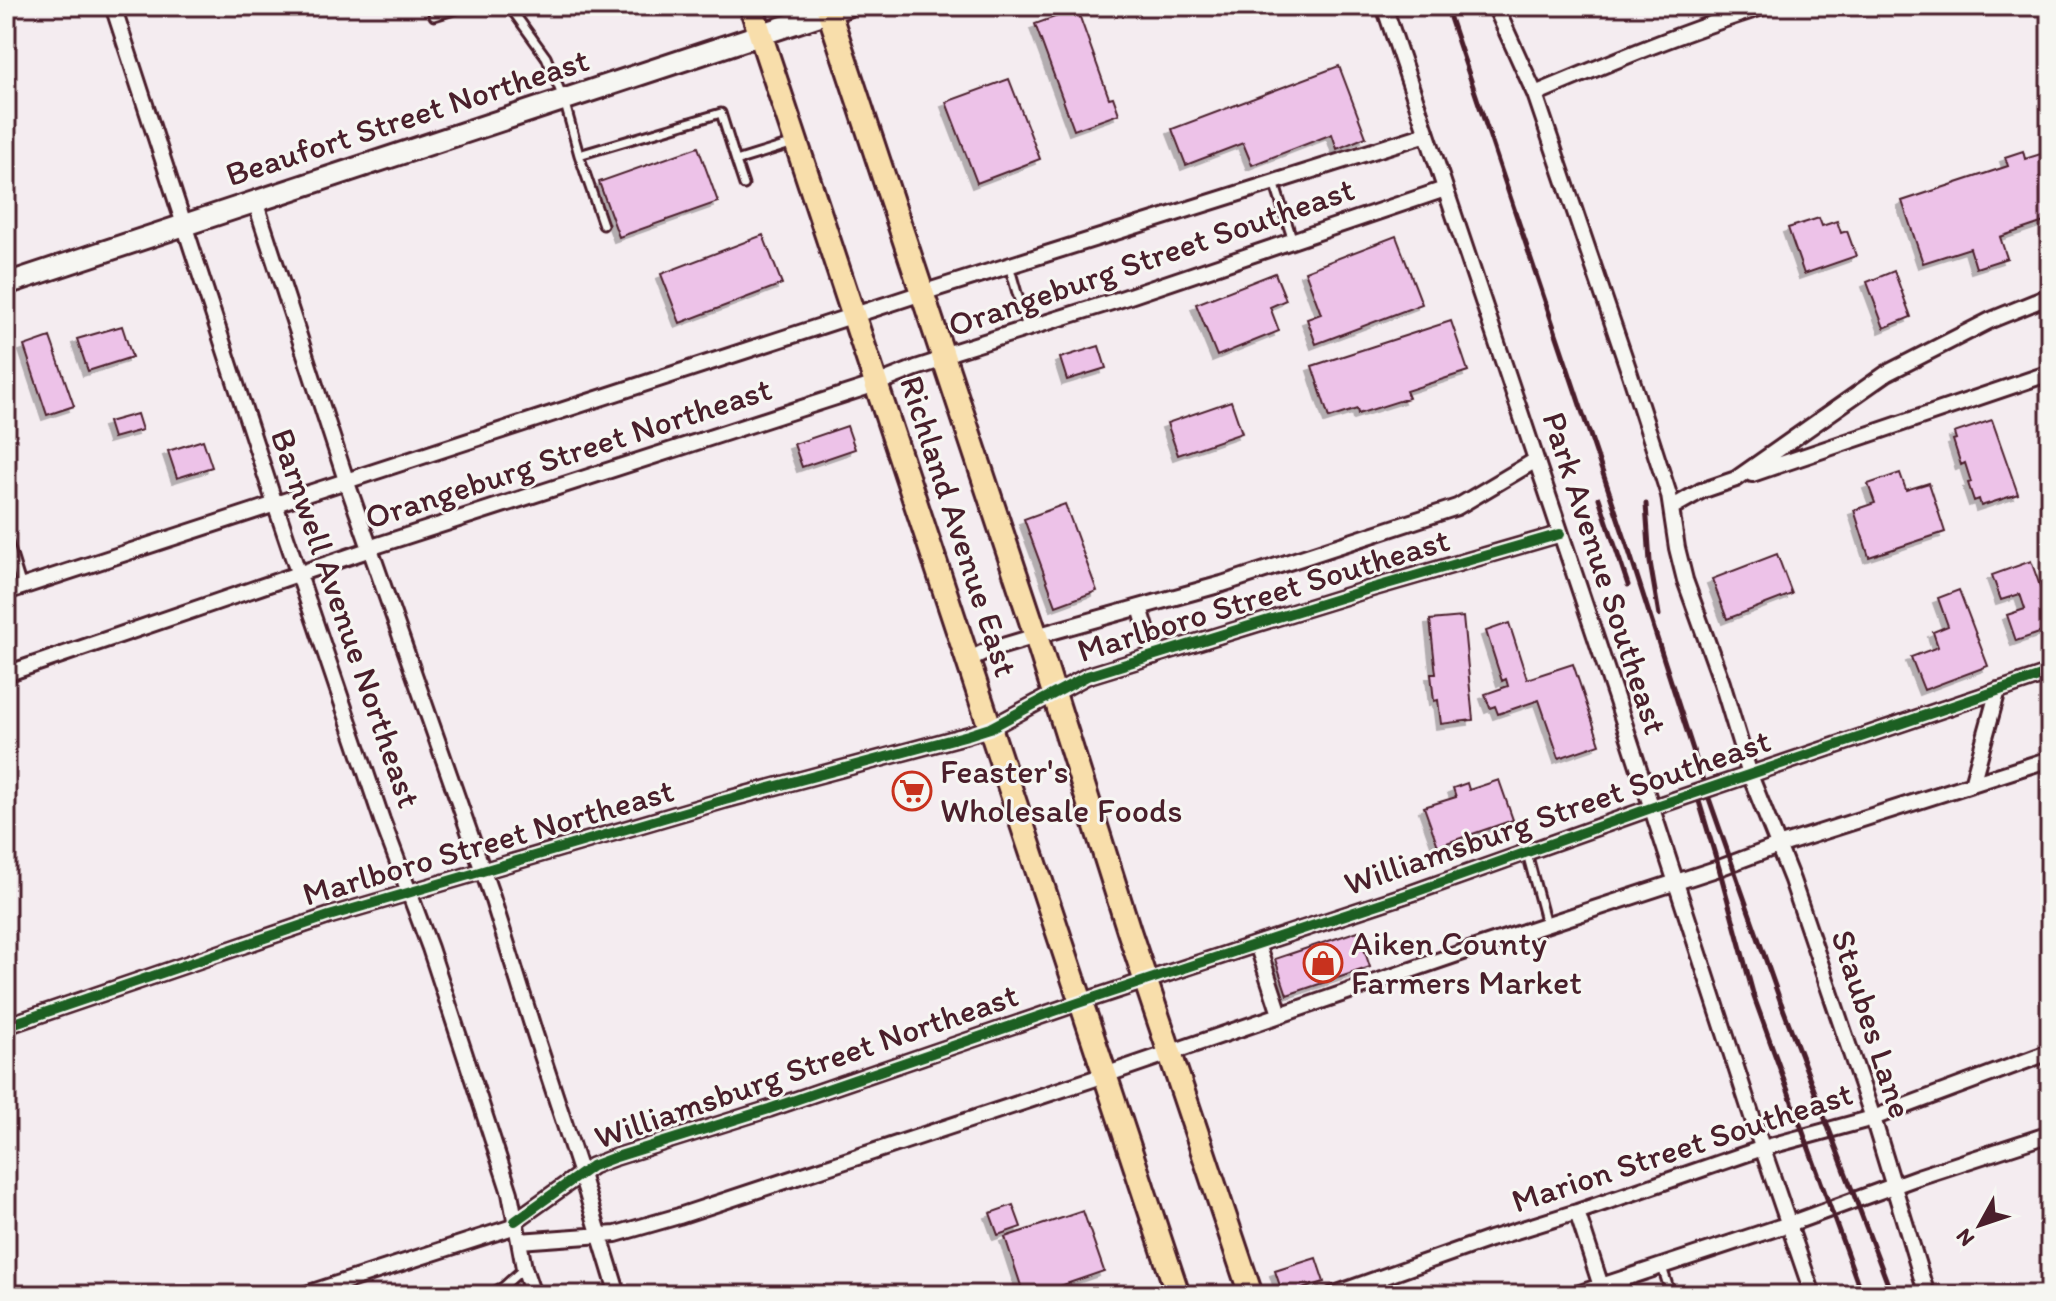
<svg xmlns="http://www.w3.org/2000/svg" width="2056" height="1301" font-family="Itim,sans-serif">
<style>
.building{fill:#edc2e8;stroke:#4a1f2b;stroke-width:2;filter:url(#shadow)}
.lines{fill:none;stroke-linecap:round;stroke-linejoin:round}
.lane-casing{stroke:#4a1f2b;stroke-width:13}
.street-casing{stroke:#4a1f2b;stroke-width:20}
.secondary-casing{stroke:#4a1f2b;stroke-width:26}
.primary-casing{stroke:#4a1f2b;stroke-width:28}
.lane{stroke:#f6f6f2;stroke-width:7}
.street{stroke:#f6f6f2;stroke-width:14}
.secondary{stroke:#f6f6f2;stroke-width:20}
.primary{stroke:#f8deab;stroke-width:22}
.rail{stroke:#4a1f2b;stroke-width:5}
.cycleway-casing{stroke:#f6f6f2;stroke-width:15}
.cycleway{stroke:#1b5e20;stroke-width:10}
.labels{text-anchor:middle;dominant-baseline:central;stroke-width:6;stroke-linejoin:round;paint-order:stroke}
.street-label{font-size:34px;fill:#4a1f2b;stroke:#f6f6f2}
.poi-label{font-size:34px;fill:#4a1f2b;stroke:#f6f6f2;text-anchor:start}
</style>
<defs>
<filter id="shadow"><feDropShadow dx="-5" dy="5" stdDeviation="0" flood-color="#0004"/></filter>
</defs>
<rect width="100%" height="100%" fill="#f4ecf0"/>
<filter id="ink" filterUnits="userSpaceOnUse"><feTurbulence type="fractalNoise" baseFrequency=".0125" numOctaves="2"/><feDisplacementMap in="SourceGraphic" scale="16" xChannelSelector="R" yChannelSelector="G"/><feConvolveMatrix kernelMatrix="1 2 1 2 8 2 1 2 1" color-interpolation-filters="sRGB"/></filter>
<g filter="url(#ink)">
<path class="building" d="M1077,9L1109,98L1113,97L1119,114L1074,130L1035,24Z
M1339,66L1366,137L1337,149L1332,134L1252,165L1243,143L1186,165L1172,129Z
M1009,79L1040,159L977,183L946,102Z
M698,147L718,202L619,237L599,182Z
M2023,151L2025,159L2050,151V220L2000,237L2007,258L1976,268L1970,248L1923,263L1902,201L2008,166L2005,157Z
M1819,218L1822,226L1837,221L1841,233L1847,231L1856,256L1804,274L1788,228Z
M763,235L782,284L680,323L661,274Z
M1396,236L1422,304L1316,344L1307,319L1321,314L1305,271Z
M1894,271L1911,317L1884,328L1867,282Z
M1275,273L1286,300L1270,307L1279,331L1217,356L1196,304Z
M1451,321L1468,371L1406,391L1409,398L1358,414L1357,409L1329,418L1312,366Z
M122,326L132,357L88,371L77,339Z
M50,337L74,406L47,415L24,346Z
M1099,346L1106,368L1067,380L1060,358Z
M1231,401L1242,433L1178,455L1167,423Z
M137,414L142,430L113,438L108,422Z
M1992,420L2018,494L1981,506L1979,499L1974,501L1968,483L1971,482L1965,463L1961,465L1953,440L1956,439L1954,433Z
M847,426L855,449L802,467L794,444Z
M203,440L212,467L177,478L168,451Z
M1900,473L1906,490L1929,483L1945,532L1869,557L1854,510L1875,503L1868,484Z
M1065,504L1097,591L1056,606L1024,519Z
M1777,554L1792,594L1727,619L1712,579Z
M2031,561L2050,614V625L2043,628L2045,631L2016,641L2007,615L2025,609L2020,594L2001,600L1992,575Z
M1959,590L1988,666L1924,690L1911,657L1938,647L1933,632L1948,626L1938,598Z
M1463,617L1473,720L1441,724L1438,700L1434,701L1431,674H1436L1430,620Z
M1509,623L1527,679L1573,664L1600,744L1559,758L1539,700L1498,714L1495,706L1490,708L1485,694L1508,686L1506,679L1502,681L1486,631Z
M1499,780L1513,820L1438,846L1424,807L1456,797L1453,788L1467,783L1469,790Z
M1358,931L1370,967L1287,995L1275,959Z
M1013,1205L1021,1227L998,1235L990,1213Z
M1083,1211L1104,1271L1034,1295H1024L1005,1237Z
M1316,1258L1324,1282L1283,1295L1275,1271Z"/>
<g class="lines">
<defs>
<path id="lane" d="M431,6L434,16L467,6
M509,6L546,57L564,100L579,155L721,113L736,161L794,143
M579,155L603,225
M736,161L744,185
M1274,182L1293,241
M1009,265L1027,328
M6,536L22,587
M1527,853L1546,924
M1662,1267L1671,1295
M488,1295L503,1287L524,1268"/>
<path id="street" d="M113,6L275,504L382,820L430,948L510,1193L524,1268L533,1295
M1384,6L1615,695L1758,1135L1813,1295
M1495,6L1535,94L1630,374L1669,495L1677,548L1685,580L1722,683L1750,775L1792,880L1873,1118L1927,1295
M1535,94C1611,62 1687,30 1766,6
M255,201L346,480L492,897L534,1031L581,1174L618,1295
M1752,474L2050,373
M1671,508L1701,491L1736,479L1887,373L1991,320L2050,296
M6,592L922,293L1427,134
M1140,607L1154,656
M968,660L986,651L1036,636L1222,584L1457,507L1536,460
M6,674L365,551L369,548L876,384L916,368L944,359L949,353L1115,301L1445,189
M1972,784L1998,690
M1257,944L1280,1014
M6,1026L329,916L725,800L968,735L990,728L1087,676L1366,590L1560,534
M1577,1212L1601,1286
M515,1221L592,1166L613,1158L769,1109L1081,1002L1412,893L1651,808L2050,673
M519,1241L616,1234L679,1216L1105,1075L1481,946L1719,868L1778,846L2050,759
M303,1295L516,1226
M1332,1295L1490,1239L1577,1212L1763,1148L1873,1118L2050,1052
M1574,1295L1789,1224L1918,1177L2050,1134"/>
<path id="secondary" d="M6,284L847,6"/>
<path id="primary" d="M751,6L1178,1295
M827,6L1036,636L1129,931L1251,1295"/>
</defs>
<use href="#lane" class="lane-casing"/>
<use href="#street" class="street-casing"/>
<use href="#secondary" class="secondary-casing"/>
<use href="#primary" class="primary-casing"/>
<use href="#lane" class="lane"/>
<use href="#street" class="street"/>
<use href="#secondary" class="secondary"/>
<use href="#primary" class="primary"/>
<path class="rail" d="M1446,6L1627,545L1706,790L1781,1003L1892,1295
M1599,498L1628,585
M1646,504L1650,562L1659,615
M1698,798L1719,868L1754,997L1862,1295"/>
<defs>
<path id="cycleway" d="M6,1026L329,916L725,800L968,735L990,728L1087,676L1366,590L1560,534
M515,1221L592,1166L613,1158L769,1109L1081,1002L1412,893L1651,808L2050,673"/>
</defs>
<use href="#cycleway" class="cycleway-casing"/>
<use href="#cycleway" class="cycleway"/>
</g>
</g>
<defs>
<symbol id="supermarket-ring" viewBox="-11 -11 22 22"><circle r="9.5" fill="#f6f6f2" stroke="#c8321e" stroke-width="1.5"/><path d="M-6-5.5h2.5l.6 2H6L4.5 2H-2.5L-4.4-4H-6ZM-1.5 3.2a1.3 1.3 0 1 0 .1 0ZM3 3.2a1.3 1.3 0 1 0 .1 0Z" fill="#c8321e"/></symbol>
<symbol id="shop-ring" viewBox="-11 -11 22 22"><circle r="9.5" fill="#f6f6f2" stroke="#c8321e" stroke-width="1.5"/><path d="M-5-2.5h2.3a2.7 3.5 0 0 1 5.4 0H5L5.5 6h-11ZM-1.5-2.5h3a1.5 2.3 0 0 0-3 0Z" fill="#c8321e"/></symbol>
</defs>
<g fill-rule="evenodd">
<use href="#supermarket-ring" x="890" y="769" width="44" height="44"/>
<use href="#shop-ring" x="1301" y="941" width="44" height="44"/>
</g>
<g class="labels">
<g class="street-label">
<text transform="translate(407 117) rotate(-18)">Beaufort Street Northeast</text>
<text transform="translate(1151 257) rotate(-19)">Orangeburg Street Southeast</text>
<text transform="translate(568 453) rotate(-18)">Orangeburg Street Northeast</text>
<text transform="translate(959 526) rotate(72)">Richland Avenue East</text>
<text transform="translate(1605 573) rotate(72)">Park Avenue Southeast</text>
<text transform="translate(1263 595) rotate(-17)">Marlboro Street Southeast</text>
<text transform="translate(346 618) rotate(71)">Barnwell Avenue Northeast</text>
<text transform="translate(1557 812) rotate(-19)">Williamsburg Street Southeast</text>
<text transform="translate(488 842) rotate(-16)">Marlboro Street Northeast</text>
<text transform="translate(1872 1024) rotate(72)">Staubes Lane</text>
<text transform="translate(806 1066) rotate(-19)">Williamsburg Street Northeast</text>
<text transform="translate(1682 1147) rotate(-18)">Marion Street Southeast</text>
</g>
<g class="poi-label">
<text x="940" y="771">Feaster's<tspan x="940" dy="39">Wholesale Foods</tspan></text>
<text x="1351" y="943">Aiken County<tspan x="1351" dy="39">Farmers Market</tspan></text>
</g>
</g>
<rect width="2056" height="1301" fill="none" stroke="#f6f6f2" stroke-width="32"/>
<rect x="16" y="16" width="2024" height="1269" fill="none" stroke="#4a1f2b" stroke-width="3" filter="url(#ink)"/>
<g transform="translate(1980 1225) rotate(230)" stroke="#f6f6f2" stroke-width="6" paint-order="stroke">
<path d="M0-6L14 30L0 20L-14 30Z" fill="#4a1f2b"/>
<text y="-12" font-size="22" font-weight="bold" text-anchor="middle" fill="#4a1f2b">N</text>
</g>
</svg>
